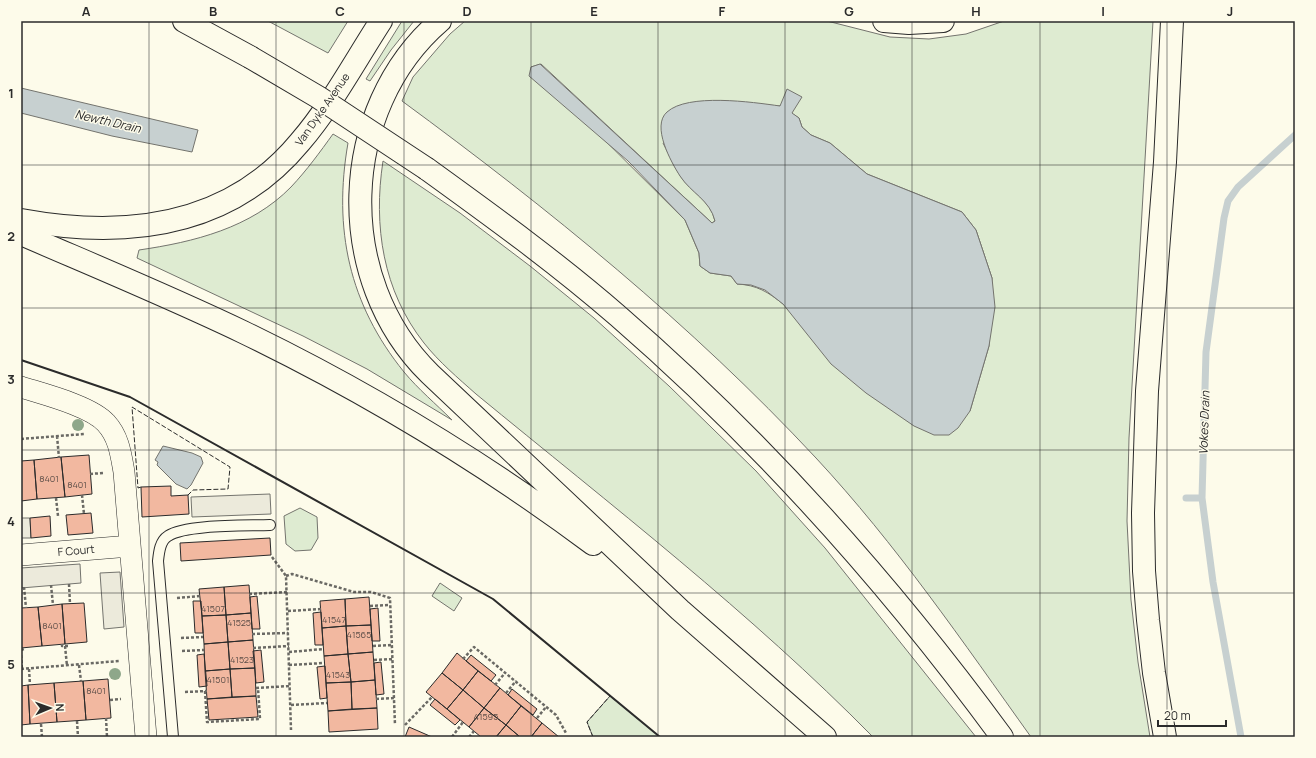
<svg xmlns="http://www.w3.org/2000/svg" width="1316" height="758" font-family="Manrope,sans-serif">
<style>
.green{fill:#deebd1;stroke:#74746e;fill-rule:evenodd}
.parking{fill:#eceadb;stroke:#74746e}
.water{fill:#c7d0d0;stroke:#74746e}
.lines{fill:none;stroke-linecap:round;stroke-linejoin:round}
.stream{stroke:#c7d0d0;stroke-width:7}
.building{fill:#f2b8a0;stroke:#2b2b2b}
.lane-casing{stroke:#2b2b2b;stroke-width:12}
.street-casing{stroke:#2b2b2b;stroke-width:22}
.secondary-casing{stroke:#2b2b2b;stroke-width:24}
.highway-casing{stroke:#2b2b2b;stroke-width:24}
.path{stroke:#6a6964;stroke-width:2.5;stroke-dasharray:3 2;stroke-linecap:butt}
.lane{stroke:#fdfbea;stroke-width:10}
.street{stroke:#fdfbea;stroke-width:21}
.secondary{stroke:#fdfbea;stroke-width:22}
.highway{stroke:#fdfbea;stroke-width:22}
.highway-bridge-casing{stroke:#2b2b2b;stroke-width:24;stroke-linecap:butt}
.highway-bridge{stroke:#fdfbea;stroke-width:22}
.fence{stroke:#2b2b2b;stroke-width:1;stroke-dasharray:5 2;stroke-linecap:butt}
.wall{stroke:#2b2b2b;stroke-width:2}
.tree{fill:#8ea78a}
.grid{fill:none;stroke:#2b2b2b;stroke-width:1;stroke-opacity:0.55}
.labels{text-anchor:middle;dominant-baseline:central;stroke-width:3;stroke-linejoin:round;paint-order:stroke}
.number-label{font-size:9px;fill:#5d4e48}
.street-label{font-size:11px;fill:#2b2b2b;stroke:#fdfbea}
.water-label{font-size:12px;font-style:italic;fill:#2b2b2b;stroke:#fdfbea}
.neatline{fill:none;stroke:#2b2b2b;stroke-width:1.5}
.grid-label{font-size:13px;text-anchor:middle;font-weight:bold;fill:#2b2b2b}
</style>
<rect width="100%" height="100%" fill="#fdfbea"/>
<path class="green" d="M268,21H348L328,53Z
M402,21H414L391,50L370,81L366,79Z
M465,21H827L890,37L929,39L966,34L1004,21H1153L1129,438L1127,521L1131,600L1138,662L1150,737H1031C963,642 896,544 816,458C691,324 549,209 402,101L413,77L450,34ZM541,64L712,223L715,221C711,201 692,193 681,177C674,167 669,154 663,143L724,102L780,106L799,118L802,127L811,135L830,143L867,174L962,212L976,230L992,278L989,346L970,411L783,304C768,292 757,285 737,284L731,276L710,273L700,266L699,253L685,220L531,67Z
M333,134L348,143C333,229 349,304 404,372C418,389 436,404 452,420L367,369L303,336L137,258L139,250C194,242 251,228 291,187C307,170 320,152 333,134Z
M383,161L460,213L530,266L594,318L669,386L756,471L825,548L976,737H873C751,613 611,505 476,394C458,378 439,362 424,343C383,291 373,226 383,161Z
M300,508L317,517L318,538L311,550L295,551L286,544L284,516Z
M440,583L462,598L454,611L432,596Z
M610,696L660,737H593L587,722Z"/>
<path class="parking" d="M270,494L271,514L192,517L191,497Z
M21,518H30L31,538H21Z
M80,564L81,583L21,588V568Z
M120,572L124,627L104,629L100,573Z"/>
<path class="water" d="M540,64L712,223L715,221C710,200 691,193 680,176C671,162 651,126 667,112C688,93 752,102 780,106L787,89L802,97L792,113L799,118L802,127L811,135L830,143L867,174L962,212L976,230L992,278L995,307L989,346L970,411L958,428L949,435H934L914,426L866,393L831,364L783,304L765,290L751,285L737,284L731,276L710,273L700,266L699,253L685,220L628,161L529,76L531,67Z
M21,88L198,130L192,152L112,136L21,113Z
M163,446L192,453L201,457L203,463L191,485L187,489L176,484L157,465L158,462L155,460Z"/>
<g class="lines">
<path class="stream" d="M1186,498H1202
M1241,737L1213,582L1202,498L1206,352L1224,218L1228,201L1238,187L1295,135"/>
</g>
<path class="building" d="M89,455L92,494L65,497L61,457Z
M61,457L65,497L37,499L34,460Z
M34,460L37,499L21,501V461Z
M171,486V496L188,495L189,514L142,517L141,487Z
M91,513L93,533L68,535L66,515Z
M50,516L51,536L31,538L30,518Z
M270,538L271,555L181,561L180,543Z
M249,585L251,613L226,615L224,587Z
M224,587L226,615L202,616L199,589Z
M257,596L260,629H252L250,597Z
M369,597L371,625L346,626L345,599Z
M345,599L346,626L322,628L320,601Z
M193,601H201L203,633H195Z
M84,603L87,642L65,644L62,604Z
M62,604L65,644L42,646L38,607Z
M38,607L42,646L21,648V608Z
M378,608L380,641H372L370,609Z
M321,612L323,645H315L313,613Z
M251,613L253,640L228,642L226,615Z
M226,615L228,642L204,644L202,616Z
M371,625L373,652L348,654L346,626Z
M346,626L348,654L324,656L322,628Z
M253,640L255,668L230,669L228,642Z
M228,642L230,669L205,671L204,644Z
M261,650L264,682L256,683L253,651Z
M373,652L375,680L351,682L348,654Z
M457,653L478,671L463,690L442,673Z
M204,654L207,686L199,687L197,655Z
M348,654L351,682L326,683L324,656Z
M471,655L496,675L491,681L466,661Z
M381,662L384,694L376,695L374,663Z
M325,666L327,698L320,699L317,667Z
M255,668L256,696L232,697L230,669Z
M230,669L232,697L207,699L205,671Z
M478,671L500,688L484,708L463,690Z
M442,673L463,690L447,709L426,692Z
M108,679L111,718L86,720L83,681Z
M375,680L377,708L352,709L351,682Z
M83,681L86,720L57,722L54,683Z
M351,682L352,709L328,711L326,683Z
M54,683L57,722L30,724L28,685Z
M28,685L30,724L21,725V686Z
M500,688L521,706L506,725L484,708Z
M512,689L537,709L533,715L508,695Z
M463,690L484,708L469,727L447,709Z
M256,696L258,717L209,720L207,699Z
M435,699L460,720L455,725L430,705Z
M521,706L542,723L531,737H520L506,725Z
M377,708L378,729L329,732L328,711Z
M484,708L506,725L496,737H481L469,727Z
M542,723L559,737H531Z
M506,725L520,737H496Z
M409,727L432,737H405Z"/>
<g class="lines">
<defs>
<path id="lane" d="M173,737L158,561C159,552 160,541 168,536C186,524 247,526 270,525"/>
<path id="street" d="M21,387C43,394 91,406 106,423C119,437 121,455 124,472L146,737
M21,555L130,546"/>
<path id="secondary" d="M21,220C125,239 229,228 300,142C331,106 355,61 381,21"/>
<path id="highway" d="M184,21L250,57
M440,21C338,109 333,279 430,374L680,610L825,737
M884,21L909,23L943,21
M427,169C492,216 557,263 618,316C762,441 889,583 1002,737
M21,234C95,266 170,297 243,332C365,391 484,463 593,544
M1165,737L1154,673L1148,620L1144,571L1143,513L1147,391L1165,162L1172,21"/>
</defs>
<use href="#lane" class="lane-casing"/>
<use href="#street" class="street-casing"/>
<use href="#secondary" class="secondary-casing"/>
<use href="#highway" class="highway-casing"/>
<path class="path" d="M57,436L59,458
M21,439L84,434
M90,474L103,473
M82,495L84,514
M56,498L58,516
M272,557L286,576L291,730
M286,576L292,574L354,592H371L390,598L395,725
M69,584L70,604
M51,585L53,605
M24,587L26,608
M249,594L287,592
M177,598L200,596
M370,606L390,605
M288,611L321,609
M252,634L288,633
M181,638L203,637
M62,644V646H68V644
M65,646L67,666
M373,646L392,645
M253,648L289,646
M21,650L24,649L23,648
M182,651L204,650
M289,652L324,649
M21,655L22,669
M463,659L474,647L556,715L566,733
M374,660L392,659
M79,665L81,681
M289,665L324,663
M21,669L119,661
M29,669L30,685
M495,685L505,673
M256,688L290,686
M205,691L207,722L260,719L258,688
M185,692L207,691
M506,693L516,681
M376,699L394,698
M110,700L121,699
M291,705L327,703
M106,718L107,737
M537,718L546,707
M77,721L78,737
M41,724L42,737
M405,725L432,697
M452,737L463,722
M469,737L474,731"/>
<use href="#lane" class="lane"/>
<use href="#street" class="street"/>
<use href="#secondary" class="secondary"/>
<use href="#highway" class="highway"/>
<defs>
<path id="highway-bridge" d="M250,57L318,97L427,169"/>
</defs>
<use href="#highway-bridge" class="highway-bridge-casing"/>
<use href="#highway-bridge" class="highway-bridge"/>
<path class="fence" d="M141,487L138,488L132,407L230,467L228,489L193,490L188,495
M593,737L587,722L610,696"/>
<path class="wall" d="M21,360L130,397L493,599L660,737"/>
</g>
<g class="tree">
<circle cx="78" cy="425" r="6"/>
<circle cx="115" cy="674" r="6"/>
</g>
<path class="grid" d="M149,21V737M276,21V737M404,21V737M531,21V737M658,21V737M785,21V737M912,21V737M1040,21V737M1167,21V737M21,165H1295M21,308H1295M21,450H1295M21,593H1295"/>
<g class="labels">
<g class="number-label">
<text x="49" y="478">8401</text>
<text x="77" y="484">8401</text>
<text x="213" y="608">41507</text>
<text x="334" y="619">41547</text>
<text x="239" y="622">41525</text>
<text x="52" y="625">8401</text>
<text x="359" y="634">41565</text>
<text x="242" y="659">41523</text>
<text x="338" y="674">41543</text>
<text x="218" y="679">41501</text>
<text x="96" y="690">8401</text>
<text x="486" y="716">41595</text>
</g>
<g class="street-label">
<text transform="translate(322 109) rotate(-55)">Van Dyke Avenue</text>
<text transform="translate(76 550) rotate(-5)">F Court</text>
</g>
<g class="water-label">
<text transform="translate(108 121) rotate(13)">Newth Drain</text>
<text transform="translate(1204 423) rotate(-88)">Vokes Drain</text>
</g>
</g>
<rect width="1316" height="758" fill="none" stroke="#fdfbea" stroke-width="44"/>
<g transform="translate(50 708) rotate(88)" stroke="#fdfbea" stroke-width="3" paint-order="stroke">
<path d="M0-3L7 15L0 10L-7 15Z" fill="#2b2b2b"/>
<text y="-6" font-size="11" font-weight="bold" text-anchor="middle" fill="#2b2b2b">N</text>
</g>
<path d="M1158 720v6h68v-6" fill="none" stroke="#2b2b2b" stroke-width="2"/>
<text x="1164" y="720" font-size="12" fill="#2b2b2b" stroke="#fdfbea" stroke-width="3" paint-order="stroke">20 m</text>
<rect x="22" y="22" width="1272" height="714" class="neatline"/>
<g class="grid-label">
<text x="86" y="16">A</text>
<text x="213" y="16">B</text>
<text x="340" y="16">C</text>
<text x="467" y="16">D</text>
<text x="594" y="16">E</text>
<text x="722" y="16">F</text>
<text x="849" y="16">G</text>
<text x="976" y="16">H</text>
<text x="1103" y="16">I</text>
<text x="1230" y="16">J</text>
<text x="11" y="98">1</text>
<text x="11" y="241">2</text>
<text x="11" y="384">3</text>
<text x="11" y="526">4</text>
<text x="11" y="669">5</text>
</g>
</svg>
